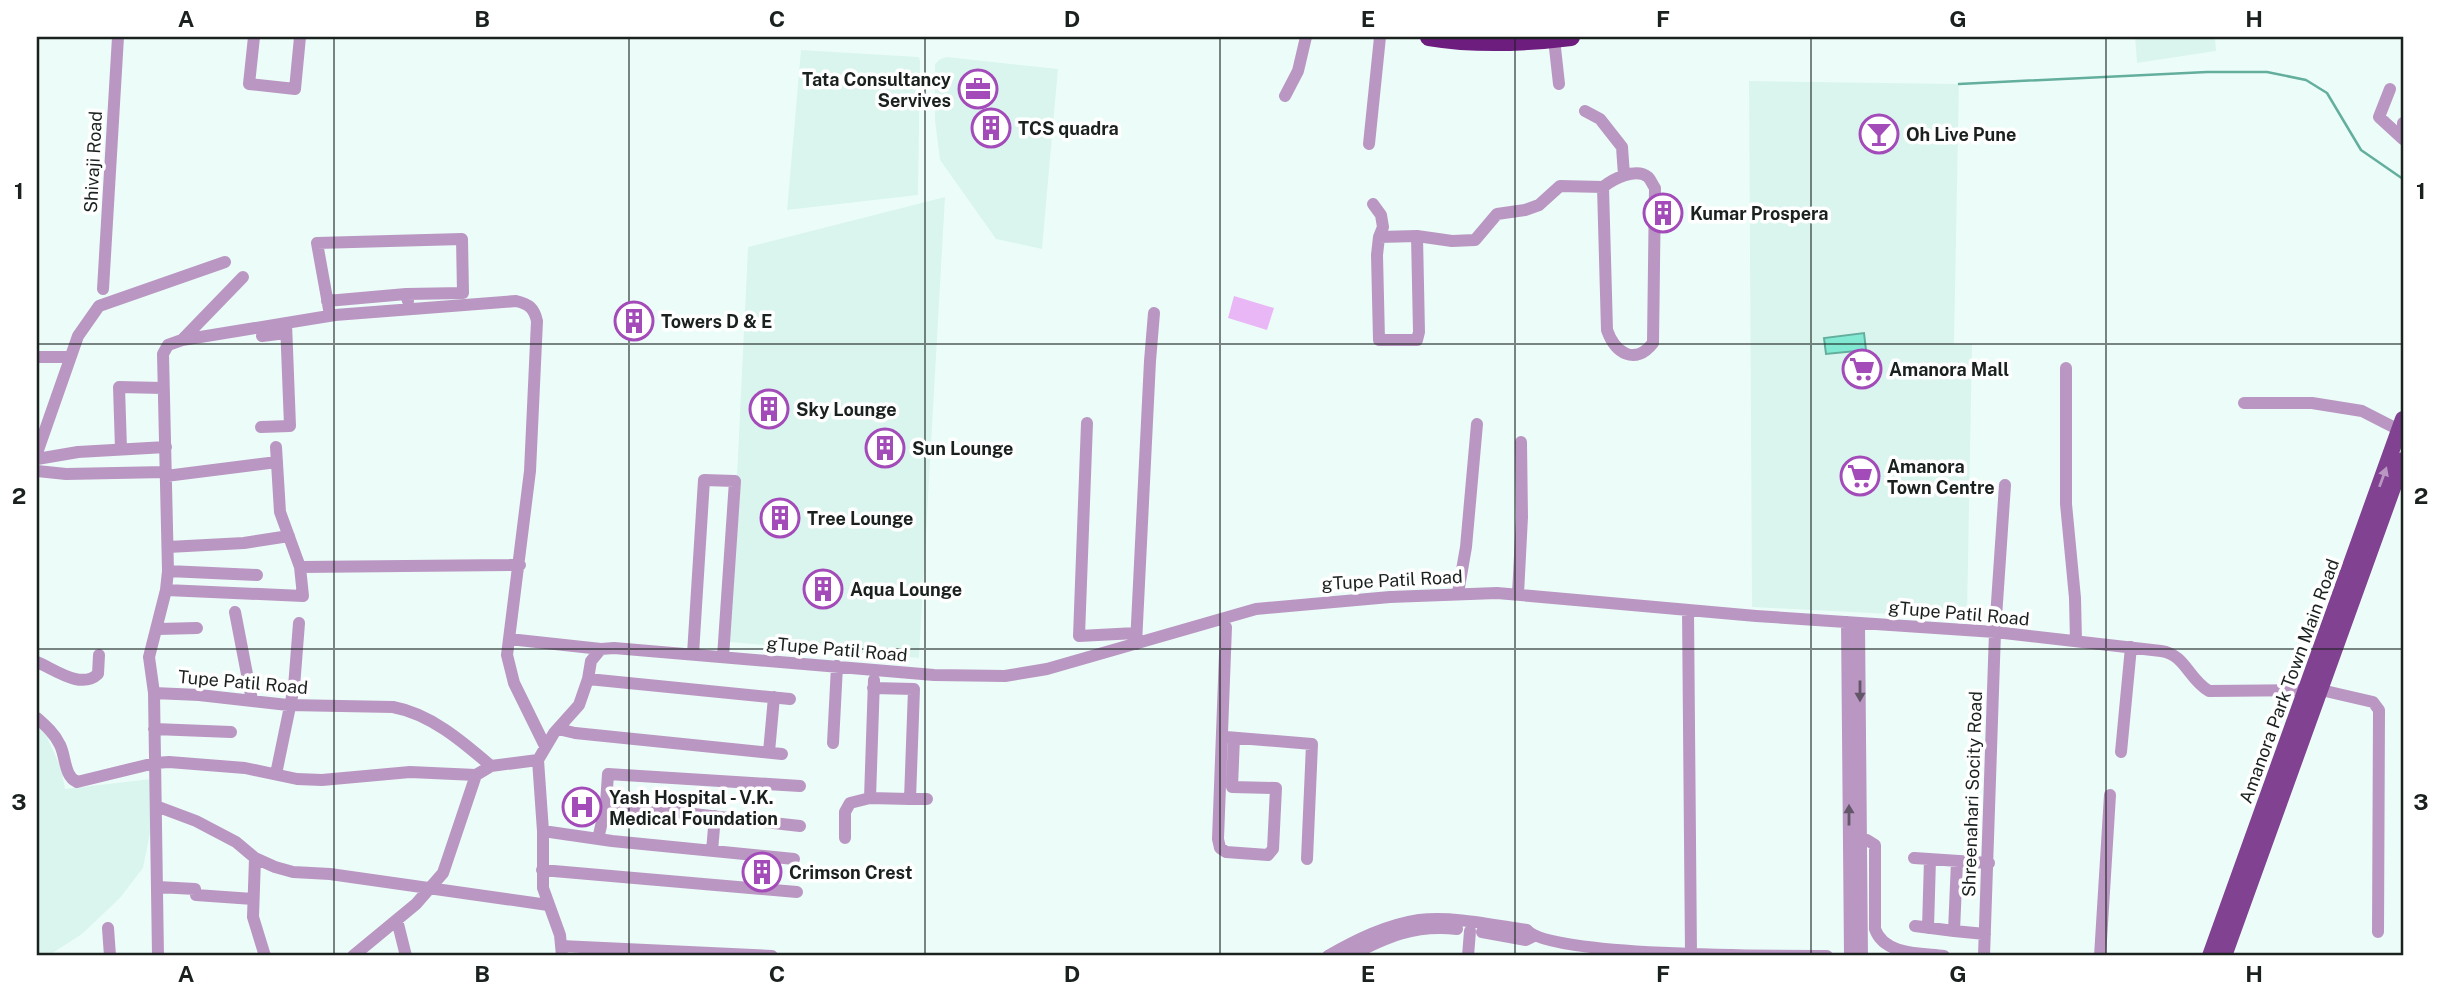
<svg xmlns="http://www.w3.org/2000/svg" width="2440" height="993" font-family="'Public Sans',sans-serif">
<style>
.built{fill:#daf5ee}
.green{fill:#eab7f6}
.water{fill:#82ead3;stroke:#63ae9d;stroke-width:2}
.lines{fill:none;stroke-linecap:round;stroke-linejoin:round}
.stream{stroke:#63ae9d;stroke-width:2.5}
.minor{stroke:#ba97c2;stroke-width:12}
.major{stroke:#814291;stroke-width:16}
.highway{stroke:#6c1d7e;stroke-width:18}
.oneway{fill:#ba97c2}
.oneway2{fill:#625668}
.grid{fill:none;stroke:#1a211f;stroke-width:2;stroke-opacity:0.55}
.labels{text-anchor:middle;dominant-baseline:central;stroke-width:7;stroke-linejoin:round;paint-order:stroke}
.poi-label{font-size:18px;font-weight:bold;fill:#1a211f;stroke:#fff;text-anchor:start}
.street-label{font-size:18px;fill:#1a211f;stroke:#fff}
.neatline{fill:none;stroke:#1a211f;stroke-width:2.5}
.grid-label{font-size:23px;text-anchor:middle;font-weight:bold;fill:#1a211f}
</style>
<rect width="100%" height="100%" fill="#ecfdf9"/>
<path class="built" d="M2135,37H2215L2216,51L2137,63Z
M801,50L919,57L920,61L918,195L787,210Z
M947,57L1058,69L1042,249L996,239L940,160L935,121V64L940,59Z
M1749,81L1959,84L1954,344H1972L1967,618L1752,607Z
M945,197L919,658L729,642L748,247Z
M37,726L46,735L61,768L65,789L151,779L150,833L143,868L120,898L82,934L48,956H37Z"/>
<path class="green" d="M1234,296L1274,308L1267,330L1228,318Z"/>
<path class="water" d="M1864,333L1866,350L1826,354L1824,338Z"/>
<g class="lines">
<path class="stream" d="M1959,84L2207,72H2267L2306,80L2327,93L2361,150L2403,179"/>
<path class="minor" d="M254,37L249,84L295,89L300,37
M1554,39L1559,84
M2390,89L2379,117L2403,139
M1285,96L1298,71L1306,37
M1585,111L1600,119L1622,147L1624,175
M2403,125V123
M1369,144L1380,37
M1373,204L1381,215L1383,227L1379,237L1377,255L1379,340H1417L1419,332L1417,236L1452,241L1475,240L1497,214L1525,210L1539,205L1560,186L1603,187L1607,330C1615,353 1635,366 1653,343L1655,188C1652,184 1651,180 1648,177C1636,167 1613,179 1603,187
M1379,237L1417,236
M103,289L118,37
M327,301L406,294L408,301
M330,315L317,243L462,239L463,293L406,294
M262,336L286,333
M182,340L243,277
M37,357H70
M2066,368V504L2075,598L2076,641
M2244,403H2312L2362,411L2403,432
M1087,423L1079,636L1136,633
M261,427L290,426L286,323
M121,449L119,387L163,388
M37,453L78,336L99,306L225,262
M37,459L78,452L166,447
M37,471L66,474L166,472
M166,476L277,462
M168,547L244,543L289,536
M300,567L520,565
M168,571L257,575
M166,590L303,596L300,567L280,512L276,447
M1458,593L1466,547L1477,424
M1518,594L1522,517L1521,442
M1688,610L1691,955
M235,612L252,700
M1847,622L1850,956
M1859,623L1862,956
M1226,627L1218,839L1220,848L1226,852L1268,855L1273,849L1276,788L1232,787L1234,738
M158,629L197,628
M509,639L601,649
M1136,644L1150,361L1154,313
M693,654L704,480L735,481L723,657
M37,662C54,669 81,690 98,674L99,655
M588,679L790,699
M154,693L199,695L288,705L393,707C431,714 463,742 491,766
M37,718C46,726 55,734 60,745C66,757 64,776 77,782L155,763L169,762L245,768L297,779L322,780L410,772L476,775
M154,729L231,732
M558,729L575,733L782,754
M1226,737L1312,744L1307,859
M833,743L837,666
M769,752L774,697
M2121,752L2131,647
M276,774L294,687L299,623
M870,798L874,680
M910,799H927
M606,804L608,774L800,786
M156,806L196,821L236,842L255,858L275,867L293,872L330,874L548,905
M543,831L612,841L794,859
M845,838V812L850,803L870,798L910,799L914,689L873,688
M598,839L606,804L800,826
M1856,840H1867L1875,845V929C1884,955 1920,953 1944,956
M712,851L715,816
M255,858L253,917L265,956
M1914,858L1989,863
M1957,861L1954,931L1985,934
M542,870L797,892
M158,887L195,889L196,895L253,899
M397,920L406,956
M1915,926L1954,931
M108,928L110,956
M1928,928L1930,859
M1482,932L1526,940L1532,937
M561,946L772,956
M158,956L154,693L149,657L166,590L168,571L163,354L168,345L182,340L335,315L516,301C529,304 534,308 537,321L530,471L507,655L514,683L545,746
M353,956L416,904L443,873L476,775L491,766L538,760
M562,956L560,935L543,888V831L538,760L554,733L579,705L588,679L591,661L601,649L614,648L934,675L1005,676L1047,669L1256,609L1390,597L1497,593L1756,616L1995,632L2161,651C2185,654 2189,680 2209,691L2321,690L2373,702L2379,710L2378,932
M1328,956C1356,940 1386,925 1419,920C1453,916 1493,925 1527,930C1549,957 1782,956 1827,956
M1350,956C1386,937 1415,924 1457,929
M1468,956L1470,931
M1984,956L1995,632L2005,485
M2100,956L2110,795"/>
<path class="major" d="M2210,956L2403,419
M2224,956L2403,460"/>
<path class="highway" d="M1429,37C1477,45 1523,43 1571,37"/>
</g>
<defs><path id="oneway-solid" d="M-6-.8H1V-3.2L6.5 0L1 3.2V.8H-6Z" transform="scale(1.75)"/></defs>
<use class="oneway" href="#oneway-solid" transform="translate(2383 477) rotate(-70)"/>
<g class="oneway2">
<use href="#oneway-solid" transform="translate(1860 691) rotate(90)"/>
<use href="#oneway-solid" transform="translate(1849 815) rotate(-90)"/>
</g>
<path class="grid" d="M334,37V956M629,37V956M925,37V956M1220,37V956M1515,37V956M1811,37V956M2106,37V956M37,344H2403M37,649H2403"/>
<defs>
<symbol id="office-ring" viewBox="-11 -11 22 22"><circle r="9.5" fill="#fff" stroke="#a34bb8" stroke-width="1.5"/><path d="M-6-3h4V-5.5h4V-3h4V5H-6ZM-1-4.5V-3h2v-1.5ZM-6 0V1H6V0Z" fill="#a34bb8"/></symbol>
<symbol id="building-ring" viewBox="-11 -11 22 22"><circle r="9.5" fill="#fff" stroke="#a34bb8" stroke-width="1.5"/><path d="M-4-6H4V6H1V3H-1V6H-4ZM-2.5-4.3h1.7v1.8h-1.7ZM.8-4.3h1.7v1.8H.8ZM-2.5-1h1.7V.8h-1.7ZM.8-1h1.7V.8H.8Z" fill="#a34bb8"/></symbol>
<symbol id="bar-ring" viewBox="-11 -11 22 22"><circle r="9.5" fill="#fff" stroke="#a34bb8" stroke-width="1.5"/><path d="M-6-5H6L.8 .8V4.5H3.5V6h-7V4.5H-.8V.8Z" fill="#a34bb8"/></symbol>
<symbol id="supermarket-ring" viewBox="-11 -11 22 22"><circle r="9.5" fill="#fff" stroke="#a34bb8" stroke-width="1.5"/><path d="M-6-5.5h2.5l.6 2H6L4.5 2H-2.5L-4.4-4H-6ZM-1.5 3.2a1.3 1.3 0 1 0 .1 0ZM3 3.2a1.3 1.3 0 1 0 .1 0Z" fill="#a34bb8"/></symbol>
<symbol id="hospital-ring" viewBox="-11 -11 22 22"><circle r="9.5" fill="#fff" stroke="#a34bb8" stroke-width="1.5"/><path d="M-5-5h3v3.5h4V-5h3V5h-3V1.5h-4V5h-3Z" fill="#a34bb8"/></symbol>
</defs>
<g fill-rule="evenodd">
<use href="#office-ring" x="956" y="67" width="44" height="44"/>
<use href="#building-ring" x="969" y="106" width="44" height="44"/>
<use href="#bar-ring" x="1857" y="112" width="44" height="44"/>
<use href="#building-ring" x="1641" y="191" width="44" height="44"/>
<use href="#building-ring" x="612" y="299" width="44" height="44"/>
<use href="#supermarket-ring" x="1840" y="347" width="44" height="44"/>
<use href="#building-ring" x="747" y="387" width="44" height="44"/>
<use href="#building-ring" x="863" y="426" width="44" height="44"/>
<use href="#supermarket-ring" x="1838" y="454" width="44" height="44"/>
<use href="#building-ring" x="758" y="496" width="44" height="44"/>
<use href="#building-ring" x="801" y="567" width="44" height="44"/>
<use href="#hospital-ring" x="560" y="785" width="44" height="44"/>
<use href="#building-ring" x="740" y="850" width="44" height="44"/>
</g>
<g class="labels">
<g class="poi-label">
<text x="951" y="79" text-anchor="end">Tata Consultancy<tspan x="951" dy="21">Servives</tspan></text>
<text x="1018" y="128">TCS quadra</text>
<text x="1906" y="134">Oh Live Pune</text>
<text x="1690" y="213">Kumar Prospera</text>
<text x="661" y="321">Towers D &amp; E</text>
<text x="1889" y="369">Amanora Mall</text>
<text x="796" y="409">Sky Lounge</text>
<text x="912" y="448">Sun Lounge</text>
<text x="1887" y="466">Amanora<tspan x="1887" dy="21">Town Centre</tspan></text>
<text x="807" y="518">Tree Lounge</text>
<text x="850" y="589">Aqua Lounge</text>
<text x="609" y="797">Yash Hospital - V.K.<tspan x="609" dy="21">Medical Foundation</tspan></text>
<text x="789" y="872">Crimson Crest</text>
</g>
<g class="street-label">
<text transform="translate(93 162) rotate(-87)">Shivaji Road</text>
<text transform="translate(1392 580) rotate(-3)">gTupe Patil Road</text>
<text transform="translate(1959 613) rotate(5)">gTupe Patil Road</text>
<text transform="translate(837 649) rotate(5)">gTupe Patil Road</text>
<text transform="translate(2289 681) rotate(-70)">Amanora Park Town Main Road</text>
<text transform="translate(243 682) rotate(5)">Tupe Patil Road</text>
<text transform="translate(1972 794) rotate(-88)">Shreenahari Socity Road</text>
</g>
</g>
<rect width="2440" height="993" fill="none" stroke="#ffffff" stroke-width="77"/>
<rect x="38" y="38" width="2364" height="916" class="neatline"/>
<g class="grid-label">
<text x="186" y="27">A</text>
<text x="482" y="27">B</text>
<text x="777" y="27">C</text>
<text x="1072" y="27">D</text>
<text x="1368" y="27">E</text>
<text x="1663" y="27">F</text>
<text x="1958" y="27">G</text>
<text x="2254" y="27">H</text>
<text x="19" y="199">1</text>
<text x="2421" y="199">1</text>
<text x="19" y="504">2</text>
<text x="2421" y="504">2</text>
<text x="19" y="810">3</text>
<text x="2421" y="810">3</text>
<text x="186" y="982">A</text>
<text x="482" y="982">B</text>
<text x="777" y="982">C</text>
<text x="1072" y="982">D</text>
<text x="1368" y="982">E</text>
<text x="1663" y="982">F</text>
<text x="1958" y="982">G</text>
<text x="2254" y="982">H</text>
</g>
</svg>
